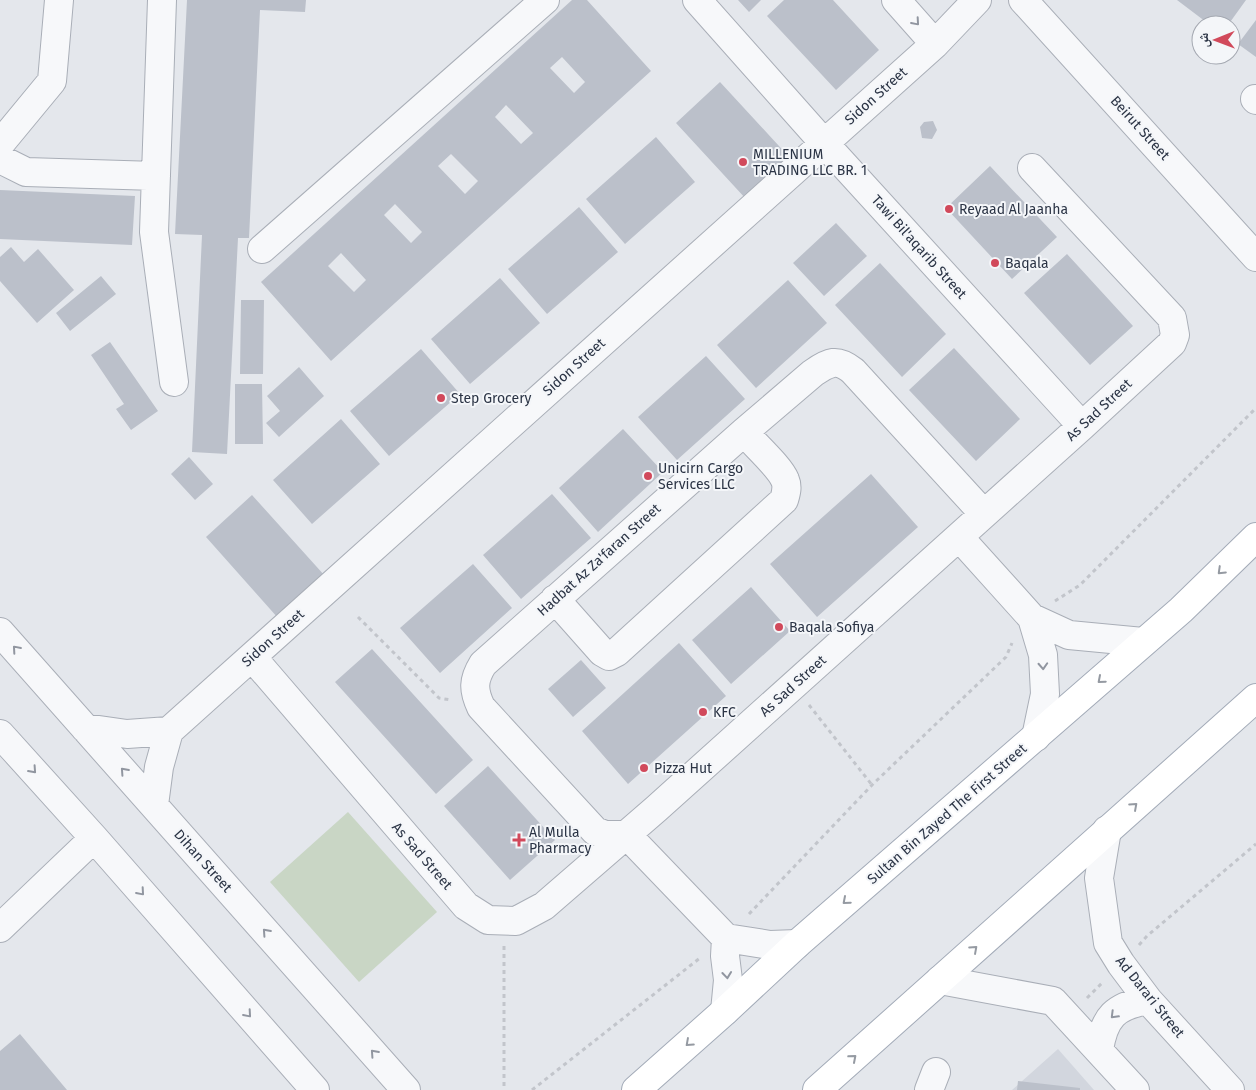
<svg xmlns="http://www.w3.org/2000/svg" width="1256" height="1090" font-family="'Fira Sans','Noto Naskh Arabic',sans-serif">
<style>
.built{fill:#d2d6de}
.green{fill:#c9d6c5}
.building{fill:#bbc0ca;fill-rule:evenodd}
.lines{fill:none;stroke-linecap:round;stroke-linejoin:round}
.minor-casing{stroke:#a9aeb7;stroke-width:30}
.major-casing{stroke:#a3abb8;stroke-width:30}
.path{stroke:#c2c5cb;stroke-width:3;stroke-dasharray:4 4;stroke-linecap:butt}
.minor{stroke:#f7f8fa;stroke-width:28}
.major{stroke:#fff;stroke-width:28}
.oneway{stroke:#9196a0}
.oneway2{stroke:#959aa2}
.poi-dot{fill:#d1495b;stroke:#f4f6f9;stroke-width:2}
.labels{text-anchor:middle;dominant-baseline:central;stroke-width:4;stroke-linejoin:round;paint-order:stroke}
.street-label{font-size:14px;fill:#2b3445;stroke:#f4f6f9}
.poi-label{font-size:14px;fill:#2b3445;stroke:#f4f6f9;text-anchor:start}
</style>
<rect width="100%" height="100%" fill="#e4e7ec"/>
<path class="built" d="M1058,1049L1094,1090H1012Z"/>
<path class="green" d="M348,812L437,912L359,982L270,882Z"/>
<path class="building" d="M187,0H306L305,12L260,10L249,238H238L227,454L192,452L202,235L175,234Z
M572,0H587L651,71L331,361L261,282ZM562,57L585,82L574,93L550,68ZM506,105L533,133L521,144L495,117ZM451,154L478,181L465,194L438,166ZM395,204L422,232L411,243L384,215ZM341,253L366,280L354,292L328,266Z
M738,0H761L749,12Z
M784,0H833L879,50L836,90L767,16Z
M1177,0H1246L1228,25H1210Z
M1256,20V57L1238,44Z
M720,82L790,158L746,199L676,123Z
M933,121L937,130L932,139L922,138L920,127L924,122Z
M656,137L695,182L625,244L586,199Z
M990,166L1057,237L1012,279L946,208Z
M0,190L135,196L132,245L0,239Z
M579,207L618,252L547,314L508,269Z
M836,223L867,256L824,296L793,263Z
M11,247L24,262L38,249L74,290L37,323L0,281V257Z
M1067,254L1133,326L1090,365L1024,293Z
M880,263L946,334L902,377L835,305Z
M101,276L116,294L70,331L56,313Z
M500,278L540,323L470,384L431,339Z
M788,280L827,323L756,388L717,345Z
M241,300H264L263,374H240Z
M110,342L158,411L131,430L116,409L124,404L91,355Z
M954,348L1020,419L976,461L909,390Z
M421,349L460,394L389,456L350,411Z
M706,356L745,399L677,460L638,417Z
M299,367L324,396L279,437L266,423L280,411L267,396Z
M235,384H262L263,444H235Z
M341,419L380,464L312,524L273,480Z
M623,429L663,472L598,532L559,488Z
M189,457L213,484L195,500L171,474Z
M871,474L918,527L817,617L770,564Z
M552,494L591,538L521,599L483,555Z
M252,495L325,576L278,618L206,537Z
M473,564L512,608L440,673L400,628Z
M751,587L790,631L731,684L692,640Z
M679,643L726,696L628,784L582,731Z
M372,649L473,760L436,794L335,682Z
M581,660L606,688L573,717L548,689Z
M488,766L555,840L510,880L444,806Z
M20,1034L67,1090H0V1051Z
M1018,1081L1080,1088V1090H1017Z"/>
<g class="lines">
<defs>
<path id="minor" d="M162,0L154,232L174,382
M697,0L824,143L1082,426
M896,0L935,44
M1023,0L1256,257
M1255,99L1256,100
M0,144L52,81L59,0
M0,159L26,172L156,176
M262,249L545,0
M959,537L1032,618L1069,635L1143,642
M555,599L602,652L609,656L617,652L784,500C786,493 788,487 785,480C780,467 754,444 744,432
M1032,618L1043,655L1045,694L1036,737
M0,632L406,1090
M252,657L466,906L488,920L516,921L544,906L656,809L1082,426L1172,343L1175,335L1172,318L1032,168
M85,728L127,734L169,731
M0,734L94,838L315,1090
M154,805L159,767L169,731L935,44L977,0
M1107,830L1099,878L1108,943L1121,964L1148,1000L1230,1090
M0,928L94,838
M797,944L770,945L726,938L627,835H605L595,831L481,707C473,690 473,680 483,664L744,432L813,373C829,362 837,358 853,371L984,514
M940,980L1053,1001L1135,1090
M725,1011L728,980L725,956L726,938
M1099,1050C1104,1017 1115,1006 1148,1000
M929,1090L936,1072"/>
<path id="major" d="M636,1090L725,1011L797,944L1181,610L1256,537
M817,1090L1256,698"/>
</defs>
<use href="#minor" class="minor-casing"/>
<use href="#major" class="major-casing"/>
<path class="path" d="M1055,601L1080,585L1256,408
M358,617L439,698L451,700
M809,705L872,785
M749,914L872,785L1006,657L1012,643
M1139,945L1147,936L1256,844
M504,946V1090
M1087,998L1102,983
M532,1090L700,958"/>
<use href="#minor" class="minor"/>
<use href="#major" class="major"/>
</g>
<defs><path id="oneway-chevron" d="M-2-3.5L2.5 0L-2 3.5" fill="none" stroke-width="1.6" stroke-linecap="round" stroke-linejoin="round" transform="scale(1.25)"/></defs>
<g class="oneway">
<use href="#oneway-chevron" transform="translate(916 22) rotate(49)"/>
<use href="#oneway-chevron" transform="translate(16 649) rotate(-131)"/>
<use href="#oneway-chevron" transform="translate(1043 666) rotate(87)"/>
<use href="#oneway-chevron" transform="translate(33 770) rotate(48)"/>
<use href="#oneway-chevron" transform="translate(124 771) rotate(-132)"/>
<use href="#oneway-chevron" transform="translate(141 892) rotate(49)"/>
<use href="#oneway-chevron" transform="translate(266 932) rotate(-132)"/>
<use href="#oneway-chevron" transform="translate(727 975) rotate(84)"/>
<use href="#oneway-chevron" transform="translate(248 1014) rotate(49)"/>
<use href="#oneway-chevron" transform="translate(1114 1015) rotate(135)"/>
<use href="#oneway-chevron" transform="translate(374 1053) rotate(-132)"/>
</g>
<g class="oneway2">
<use href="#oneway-chevron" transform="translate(1221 571) rotate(136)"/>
<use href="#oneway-chevron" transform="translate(1101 680) rotate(139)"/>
<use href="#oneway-chevron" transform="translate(1134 806) rotate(-42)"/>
<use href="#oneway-chevron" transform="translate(846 901) rotate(139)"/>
<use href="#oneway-chevron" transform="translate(974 949) rotate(-42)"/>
<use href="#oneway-chevron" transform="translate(689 1043) rotate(138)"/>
<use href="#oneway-chevron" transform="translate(853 1058) rotate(-41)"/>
</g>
<g class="poi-dot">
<circle cx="743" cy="162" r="5"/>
<circle cx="949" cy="209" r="5"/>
<circle cx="995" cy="263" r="5"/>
<circle cx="441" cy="398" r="5"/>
<circle cx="648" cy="476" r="5"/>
<circle cx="779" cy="627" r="5"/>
<circle cx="703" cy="712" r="5"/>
<circle cx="644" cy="768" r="5"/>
<path d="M516.5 832.5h5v5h5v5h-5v5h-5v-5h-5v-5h5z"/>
</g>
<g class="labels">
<g class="street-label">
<text transform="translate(876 96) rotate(-42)">Sidon Street</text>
<text transform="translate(1140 128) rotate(48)">Beirut Street</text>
<text transform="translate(919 247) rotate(48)">Tawi Bil'aqarib Street</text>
<text transform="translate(574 367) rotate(-42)">Sidon Street</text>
<text transform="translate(1099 410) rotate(-43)">As Sad Street</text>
<text transform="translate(599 560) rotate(-42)">Hadbat Az Za'faran Street</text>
<text transform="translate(273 638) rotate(-42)">Sidon Street</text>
<text transform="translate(793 686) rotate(-42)">As Sad Street</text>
<text transform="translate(947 814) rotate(-41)">Sultan Bin Zayed The First Street</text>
<text transform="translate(422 856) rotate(49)">As Sad Street</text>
<text transform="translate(203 861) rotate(48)">Dihan Street</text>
<text transform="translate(1150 997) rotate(51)">Ad Darari Street</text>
</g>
<g class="poi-label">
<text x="753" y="154">MILLENIUM<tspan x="753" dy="16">TRADING LLC BR. 1</tspan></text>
<text x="959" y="209">Reyaad Al Jaanha</text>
<text x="1005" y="263">Baqala</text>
<text x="451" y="398">Step Grocery</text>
<text x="658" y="468">Unicirn Cargo<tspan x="658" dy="16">Services LLC</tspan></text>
<text x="789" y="627">Baqala Sofiya</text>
<text x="713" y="712">KFC</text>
<text x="654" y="768">Pizza Hut</text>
<text x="529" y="832">Al Mulla<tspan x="529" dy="16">Pharmacy</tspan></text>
</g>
</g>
<g transform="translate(1216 40) rotate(269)"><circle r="24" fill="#f4f6f9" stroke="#a4a8b1"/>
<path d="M0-4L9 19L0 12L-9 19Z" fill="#d1495b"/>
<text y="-8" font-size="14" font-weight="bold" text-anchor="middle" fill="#2b3445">ش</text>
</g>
</svg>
